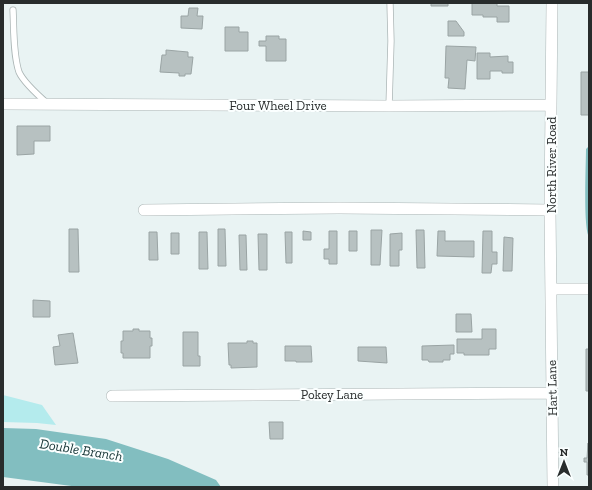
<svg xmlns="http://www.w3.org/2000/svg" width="592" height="490" font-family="'Zilla Slab',serif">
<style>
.green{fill:#b4ebed}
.water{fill:#82bec0}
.building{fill:#b7c1c1;stroke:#9aa4a4}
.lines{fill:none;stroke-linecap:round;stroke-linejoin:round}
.lane-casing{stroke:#acb6b6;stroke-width:7}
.street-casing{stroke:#acb6b6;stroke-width:12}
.lane{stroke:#fff;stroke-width:5.5}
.street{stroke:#fff;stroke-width:11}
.labels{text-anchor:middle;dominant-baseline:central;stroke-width:4;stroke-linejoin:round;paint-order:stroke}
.street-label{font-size:13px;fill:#282c2c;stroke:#fbffff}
.water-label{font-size:14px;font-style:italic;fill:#143334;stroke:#fbffff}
</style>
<rect width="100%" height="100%" fill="#e9f3f3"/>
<path class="green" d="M3,395L42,405L56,425L37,423L3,422Z"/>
<path class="water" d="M589,146V237C583,227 586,165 586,149Z
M3,428L36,429L106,439L168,459L216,480L221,487H79L3,477Z"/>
<path class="building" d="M431,3H448V6H431Z
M472,3H497V6H509V22H497V17H483V15H472Z
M189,8H198L197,16H203L202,29L181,28V16H188Z
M448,21H456L464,32V36H448Z
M225,27H239V32H248V51H225Z
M266,36H279V39H286V61H266V46H259V41H266Z
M446,46L476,47L475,61L467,60L465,89L448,88L449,78H445Z
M166,50L188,52V57H193L191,74H185V76H179V73L160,72L162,55H166Z
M477,53H490V57L508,56V62H513V73H502V71H490V79H477Z
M581,72H589V115H581Z
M17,126H50V141H34V154L17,155Z
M69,229H78L79,272H69Z
M218,229H225L226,266H218Z
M371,230H382L380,265H371Z
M416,230H424L425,268H417Z
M303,231L311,232V240H303Z
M329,231H337V264H329V259H324V249H329Z
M349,231H357V251H349Z
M438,231H445V241H474V257L437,256Z
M483,231H492V252H497V264H492L491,273H482Z
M149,232H157L158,260H149Z
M199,232H207L208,269H199Z
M285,232H292V263H286Z
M171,233H179V254H171Z
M402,233V250H399V266H390V234Z
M258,234H267V270H259Z
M239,235H246L247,270H240Z
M504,237L513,238L512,271H503Z
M33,300L50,301V317H33Z
M456,314H471L472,332H456Z
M133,329H139V331H150V338H152V346H150V358H123V353H121V341H123V331H133Z
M482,329H496V349H489V355H464V353H457V339H482Z
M183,332H198V356H200V366H183Z
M73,333L78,363L55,365L53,347L60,346L58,335Z
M247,341H253V343H257V367L231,368V365H229L228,343H247Z
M454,345V354H450V360H443V362H429L428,360H422V346Z
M285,346H311L312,362H296V361H285Z
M358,347H386L387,363L358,361Z
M586,349H589V391H586Z
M269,422H283V439H270Z
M588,443L589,475H587V462H584V458H587Z"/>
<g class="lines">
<defs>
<path id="lane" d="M13,10C14,29 13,54 19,72C23,81 40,97 48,104
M389,106L391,41L390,3"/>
<path id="street" d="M552,3L550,210L553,487
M5,104L389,106L551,105
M144,210L339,208L550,210
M551,289H589
M112,396L552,393"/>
</defs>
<use href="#lane" class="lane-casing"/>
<use href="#street" class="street-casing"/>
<use href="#lane" class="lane"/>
<use href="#street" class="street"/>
</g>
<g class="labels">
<g class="street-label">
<text x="278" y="105">Four Wheel Drive</text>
<text transform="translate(551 165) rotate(-90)">North River Road</text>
<text transform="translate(552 388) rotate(-91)">Hart Lane</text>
<text x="332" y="394">Pokey Lane</text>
</g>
<g class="water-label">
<text transform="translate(81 450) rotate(9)">Double Branch</text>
</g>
</g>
<rect width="592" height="490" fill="none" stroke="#282c2c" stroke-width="8"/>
<g transform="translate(564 462)" stroke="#fbffff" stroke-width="3" paint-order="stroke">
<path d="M0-3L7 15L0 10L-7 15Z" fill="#282c2c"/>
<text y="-6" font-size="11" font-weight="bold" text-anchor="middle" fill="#282c2c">N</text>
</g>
</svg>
